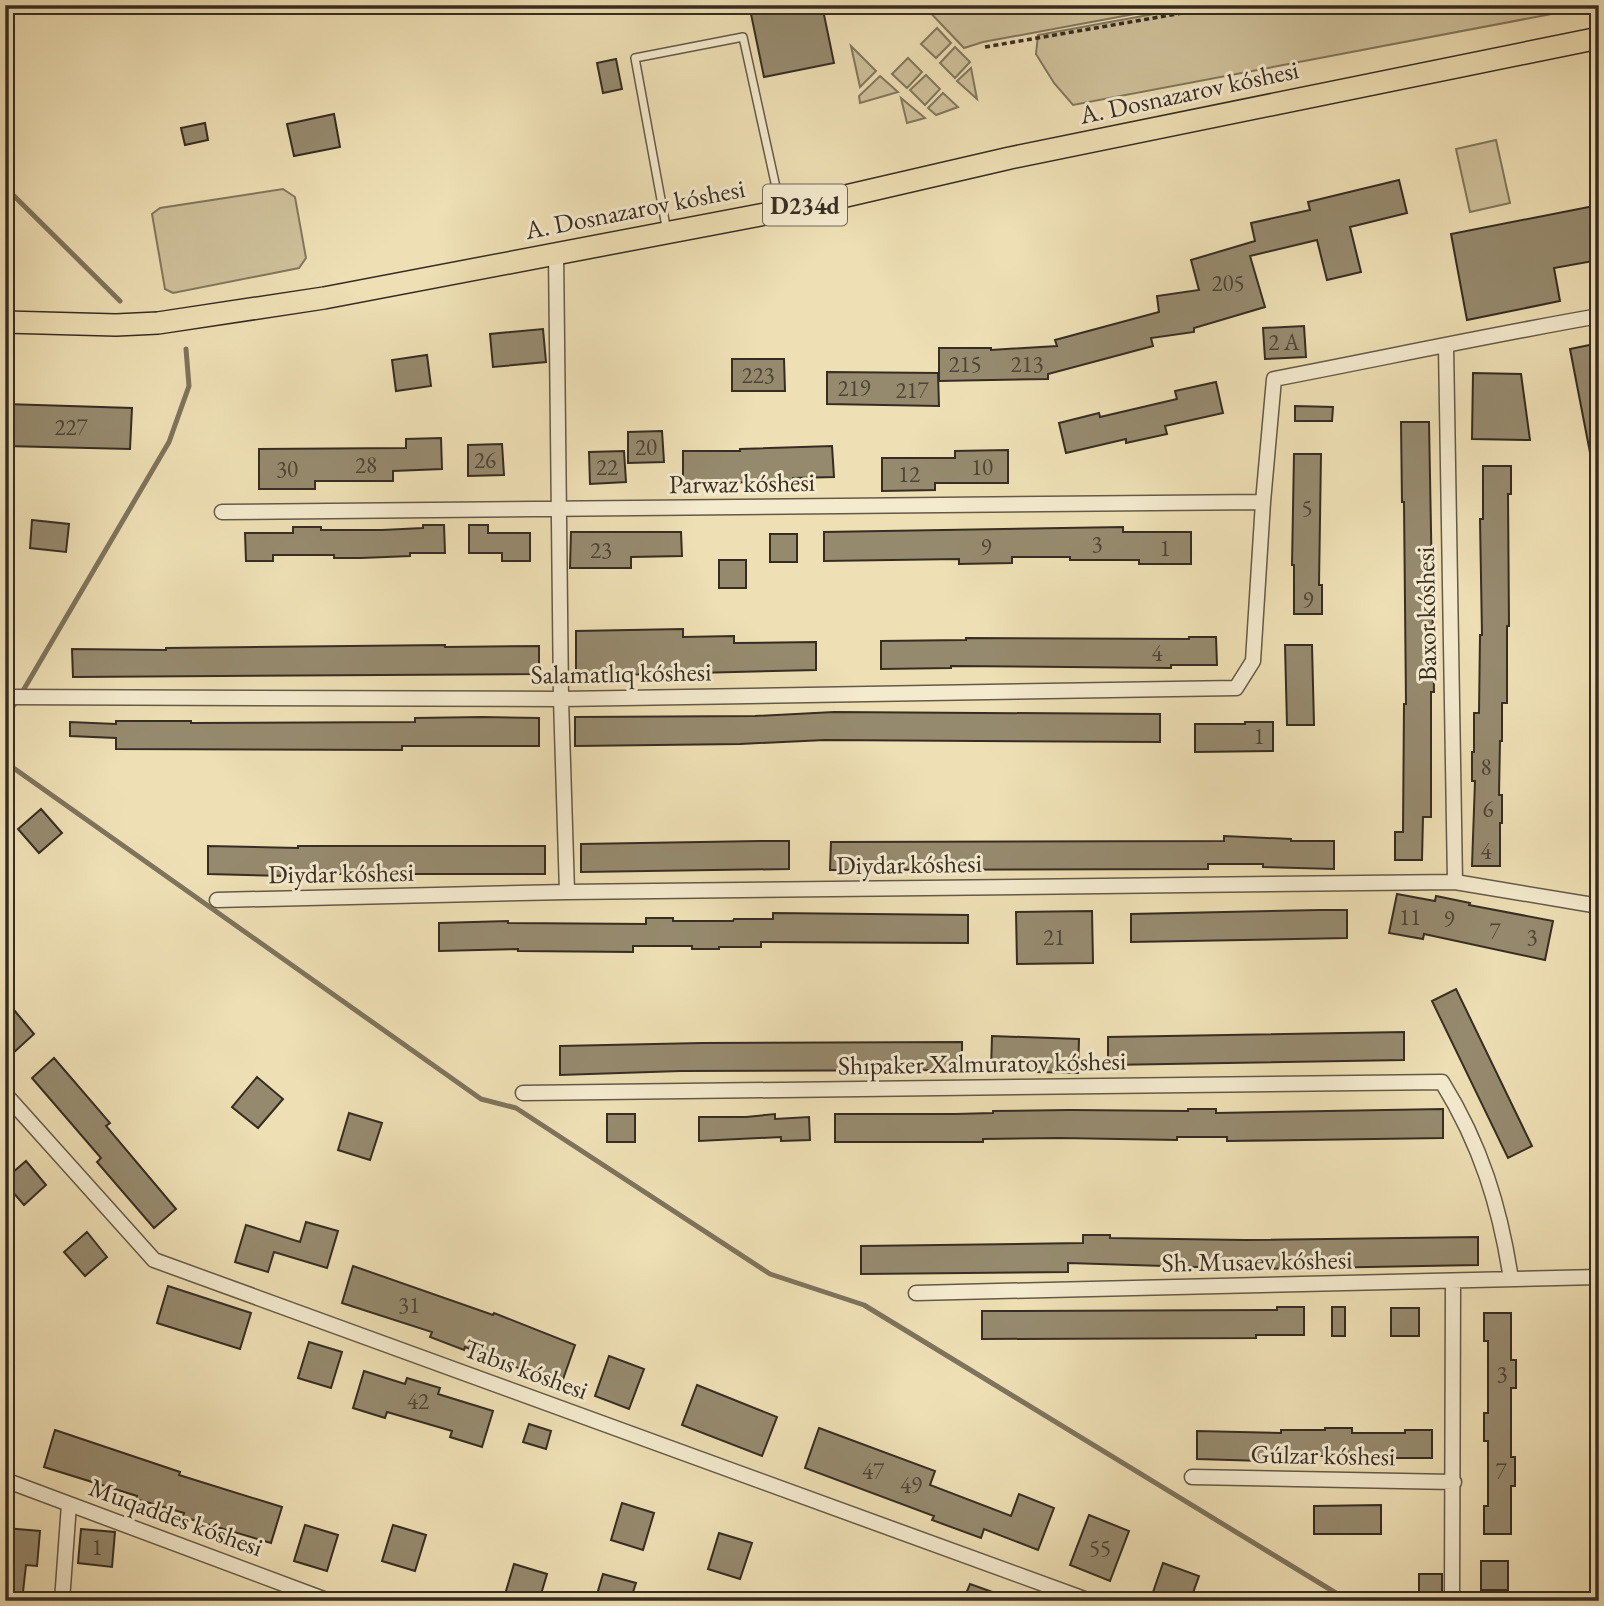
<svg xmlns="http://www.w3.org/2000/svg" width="1604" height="1606" font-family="'EB Garamond',serif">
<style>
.green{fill:#cfc19b;stroke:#82775e;stroke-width:2}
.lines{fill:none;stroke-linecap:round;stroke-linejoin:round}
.stream{stroke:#7f735c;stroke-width:5}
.building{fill:#968a6e;stroke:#362d22;stroke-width:2}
.lane-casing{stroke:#645a46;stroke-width:10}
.street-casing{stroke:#645a46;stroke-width:17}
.primary-casing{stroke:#362d22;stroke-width:24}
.path{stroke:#362d22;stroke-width:3.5;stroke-dasharray:5 3.5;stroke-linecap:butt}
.lane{stroke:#f4eace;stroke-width:7}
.street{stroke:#f4eace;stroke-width:14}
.primary{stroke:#eedfb4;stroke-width:21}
.labels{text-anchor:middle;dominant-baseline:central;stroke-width:6;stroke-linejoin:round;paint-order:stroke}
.number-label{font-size:23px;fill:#4e4435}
.shield{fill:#f4eace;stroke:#6f6656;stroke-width:2}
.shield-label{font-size:24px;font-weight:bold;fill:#362d22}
.street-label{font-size:26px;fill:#362d22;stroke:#f4eace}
</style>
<rect width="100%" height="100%" fill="#eedfb4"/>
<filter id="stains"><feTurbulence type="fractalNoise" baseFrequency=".00286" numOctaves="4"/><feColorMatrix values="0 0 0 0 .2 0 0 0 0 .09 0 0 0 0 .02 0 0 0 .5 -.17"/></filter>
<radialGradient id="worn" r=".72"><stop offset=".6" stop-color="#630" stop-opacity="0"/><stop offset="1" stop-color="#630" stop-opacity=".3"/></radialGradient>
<path class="green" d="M923,5H1183L983,42L964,48Z
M1203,5H1599L1073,105L1054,83L1036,54L1038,35Z
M937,28L951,43L936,58L921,44Z
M851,46L876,71L860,87Z
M955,47L970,62L955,78L940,63Z
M908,58L922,72L907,88L892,74Z
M971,68L977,99L957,81Z
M926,75L940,89L925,105L910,90Z
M880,76L898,92L860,103L859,96Z
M943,93L958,107L936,115L928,108Z
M901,98L925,118L907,123Z
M1496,140L1510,203L1470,212L1456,149Z
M283,189L295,197L306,258L299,268L173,293L165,289L152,214L160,208Z"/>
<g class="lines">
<path class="stream" d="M5,187L120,301
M24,689L169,442L189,386L186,349
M5,717L14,705
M5,762L481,1099L516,1108L770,1274L864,1305L1349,1601"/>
</g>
<path class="building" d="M797,5H822L834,63L764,77L751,14Z
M616,59L622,89L603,93L597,63Z
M334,114L340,147L294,156L287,124Z
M205,123L208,140L185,145L181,128Z
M1399,180L1407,213L1350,227L1361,272L1327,280L1317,240L1250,256L1265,307L1194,328V332L1151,338L1153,346L1048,374V379L939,381V348H991V350L1057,346L1055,340L1159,312L1157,296L1199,290L1191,260L1255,241L1251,223L1310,210L1308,202Z
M1599,205V260L1554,268L1560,301L1467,320L1451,234Z
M1304,326L1306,357L1265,359L1263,328Z
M543,329L546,362L493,367L490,334Z
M1599,343V463H1592L1570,349Z
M427,355L431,386L396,391L392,360Z
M732,359H784L785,391H732Z
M827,372L938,373L939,406L827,404Z
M1473,373L1521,374L1530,440L1472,439Z
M1216,382L1223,413L1165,426L1167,434L1126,443V439L1066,453L1059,423L1099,413L1100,417L1177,399L1175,391Z
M5,404L132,408L130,449L5,446Z
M1295,406L1333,407L1332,421H1295Z
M1401,422H1429L1434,692H1431V817H1423L1422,860H1395V832H1403L1404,704H1406L1404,502H1402Z
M662,431L664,462L628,463V432Z
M441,438L442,469L393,471V481H315V489H259V449L406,448V439Z
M502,444L504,475L468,476V445Z
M832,446L834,477L793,478V481L683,484V451H740V449Z
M1008,450V483H935V490L882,491V458H955V451Z
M624,451L626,482L590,484L589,452Z
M1294,454H1321L1319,585H1322V614H1294V565H1292Z
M1483,466H1511V494H1508L1509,626H1507V703H1502V741H1500L1499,795H1502V823H1500V866H1472L1475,781H1472V752H1474V713H1479L1480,635H1482L1480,519H1483Z
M32,520L69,524L66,552L30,548Z
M423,525H444L445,553H410V556L361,558H334V555H273V561H246L245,533H293V527H321V530H382L423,528Z
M469,525H488V533H530V561H502V553H469Z
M1123,527V532H1191V564H1139V560H1070V557H1012V563L959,564V559L824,561V532Z
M571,532H681L682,556L631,557V568H570Z
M770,534H797V562H770Z
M719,560H746V588H719Z
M683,629V637L734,636V643L816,642V670L576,676V631Z
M1189,637H1216L1217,665H1171V668L951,666V668L881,669V641L966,640V638L1189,639Z
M445,645V647L539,646V674L73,677L72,649L166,650V648Z
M1285,645H1312L1314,725H1287Z
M834,712L1160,714V742L825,740L740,744L575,746V717L755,716Z
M482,717L539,718V746H402V750L116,749V738L70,736V722L116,724V721H191V723L415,722V718Z
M1245,722H1273V751L1195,752V724H1245Z
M41,809L62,833L39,853L18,829Z
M1224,836L1291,839V841H1334V869L1263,867V864H1208V869L830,870L831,842L1224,841Z
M761,841H789V869L581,872V844Z
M208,846L298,848V846H545V874H286V876L208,874Z
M1397,894L1435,901L1436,896L1470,903L1469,905L1553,921L1545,960L1424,934L1423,939L1389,933Z
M1320,910H1347V938L1131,942V914Z
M1092,911L1093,963L1017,964L1016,912Z
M773,913L968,915V943L761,942V947H719V949H692V946H633V952L518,951V949L439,951V923L508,921V923L646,924V918H673V921H733L734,919H773Z
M1456,989L1532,1146L1508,1158L1432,1001Z
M14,1010L34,1034L12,1054L5,1046V1017Z
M1404,1032V1060L1108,1065V1037Z
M992,1036L1079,1039L1078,1073L991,1071Z
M962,1042V1070L681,1071L560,1075V1046L702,1043Z
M54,1058L110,1123L106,1126L176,1209L154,1228L97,1162L101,1158L32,1078Z
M257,1077L283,1099L258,1128L232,1107Z
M1188,1109H1216V1113L1443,1109V1138L1227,1141V1137H1177V1140L1060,1138L983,1139V1142H835V1114H955L993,1113V1111L1070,1110L1188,1111Z
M349,1113L382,1123L370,1160L338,1150Z
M607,1114H635V1142H607Z
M775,1114V1119L809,1117L810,1140L781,1141V1137L699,1141V1117H746Z
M26,1161L46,1185L24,1205L5,1183V1179Z
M306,1222L338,1231L327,1268L274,1252L268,1272L235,1262L246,1225L300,1242Z
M87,1232L107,1257L85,1276L64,1252Z
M1083,1235H1110V1238L1244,1240L1478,1237V1265L1262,1269L1068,1263V1272L861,1274V1246L1083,1243Z
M353,1266L493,1315L494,1313L575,1345L561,1385L465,1347L464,1350L430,1337L432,1332L342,1303Z
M168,1286L251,1313L240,1349L157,1323Z
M1277,1307H1304V1335H1256V1338L982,1339V1311L1277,1310Z
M1332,1307H1345V1336H1332Z
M1391,1308H1419V1336H1391Z
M1484,1313H1511V1360H1516V1388H1511V1457H1515V1486H1511V1534H1484V1506H1488V1441H1484V1413H1488V1341H1484Z
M309,1342L342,1352L331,1388L298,1378Z
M609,1356L644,1369L629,1409L595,1396Z
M364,1371L405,1384L407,1378L440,1388L438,1394L493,1411L482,1447L450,1437L452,1431L387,1412L385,1418L353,1408Z
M697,1385L777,1417L762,1456L682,1425Z
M529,1424L551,1431L546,1449L523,1442Z
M819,1428L935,1471L930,1485L1011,1516L1019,1494L1054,1508L1038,1550L984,1529L981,1538L932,1520L934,1516L805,1468Z
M1325,1428H1352V1433H1405V1430H1432V1458H1393V1461H1365V1456H1309V1458H1263V1461L1197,1459V1431L1281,1433V1430H1325Z
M55,1430L180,1472L179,1475L282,1507L271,1543L183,1517L184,1513L136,1499L137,1496L44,1467Z
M622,1503L654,1513L643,1550L611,1540Z
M1381,1505V1534H1314V1506Z
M1089,1515L1129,1531L1110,1581L1070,1565Z
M305,1525L338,1535L327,1571L294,1561Z
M393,1525L426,1535L415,1571L382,1561Z
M5,1528L40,1531L37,1566L26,1565L22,1601H5Z
M81,1529L115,1532L112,1567L78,1563Z
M719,1533L752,1543L740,1579L708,1569Z
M1481,1561H1508V1590H1481Z
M1163,1563L1199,1576L1190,1601H1150Z
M514,1564L547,1574L539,1601H503Z
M603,1574L636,1583L630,1601H595Z
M1419,1574H1442V1601H1419Z
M970,1584L1012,1599V1601H963Z"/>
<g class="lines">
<defs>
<path id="lane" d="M667,232L635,58L743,37L781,210"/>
<path id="street" d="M556,252L561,699L567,892
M1446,346L1455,882
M222,512L1263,502
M6,697L561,699L1236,688L1253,661L1263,502L1274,379C1383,358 1490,335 1599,316
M217,900L567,892L1455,882L1599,906
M523,1093L1442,1082C1481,1145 1500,1207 1511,1279
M5,1094L154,1260L1090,1601
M916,1293L1599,1277
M1192,1477L1454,1482
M5,1480L329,1601
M62,1601L69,1504
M1452,1601L1453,1281"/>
<path id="primary" d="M5,322L116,325L158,323L324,298L781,211L1010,158L1599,38"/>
</defs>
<use href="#lane" class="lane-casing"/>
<use href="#street" class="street-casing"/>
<use href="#primary" class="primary-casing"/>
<path class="path" d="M985,47L1229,5"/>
<use href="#lane" class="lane"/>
<use href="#street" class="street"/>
<use href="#primary" class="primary"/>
</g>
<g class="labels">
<g class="number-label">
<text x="1228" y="283">205</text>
<text x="1284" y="342">2 А</text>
<text x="965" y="364">215</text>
<text x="1027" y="364">213</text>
<text x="758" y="375">223</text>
<text x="854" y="388">219</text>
<text x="912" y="390">217</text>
<text x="71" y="427">227</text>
<text x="646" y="447">20</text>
<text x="485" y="460">26</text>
<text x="366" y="465">28</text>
<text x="607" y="467">22</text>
<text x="982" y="467">10</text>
<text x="287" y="469">30</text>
<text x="909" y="474">12</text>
<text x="1307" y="508">5</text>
<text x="1097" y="544">3</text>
<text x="986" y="547">9</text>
<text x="1165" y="548">1</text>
<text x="601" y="550">23</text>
<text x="1308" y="600">9</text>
<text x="1157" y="653">4</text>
<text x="1259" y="736">1</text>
<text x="1486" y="767">8</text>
<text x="1488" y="809">6</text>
<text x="1486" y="851">4</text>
<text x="1410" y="917">11</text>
<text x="1449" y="919">9</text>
<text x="1495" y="931">7</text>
<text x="1054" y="937">21</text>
<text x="1532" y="937">3</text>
<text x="409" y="1305">31</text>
<text x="1502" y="1374">3</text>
<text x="418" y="1401">42</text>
<text x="873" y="1471">47</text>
<text x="1501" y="1471">7</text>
<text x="911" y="1485">49</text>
<text x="97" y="1547">1</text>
<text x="1100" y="1548">55</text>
</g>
<rect class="shield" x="763" y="184.5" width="84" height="41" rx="5"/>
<g class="shield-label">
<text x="805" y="205">D234d</text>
</g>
<g class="street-label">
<text transform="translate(1189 92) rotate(-12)">A. Dosnazarov kóshesi</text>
<text transform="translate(635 209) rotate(-11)">A. Dosnazarov kóshesi</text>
<text transform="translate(742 483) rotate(-1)">Parwaz kóshesi</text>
<text transform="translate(1426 614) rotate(-91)">Baxor kóshesi</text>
<text transform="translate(621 673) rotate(-1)">Salamatlıq kóshesi</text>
<text transform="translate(909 864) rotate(-1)">Diydar kóshesi</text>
<text transform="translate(341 873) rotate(-1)">Diydar kóshesi</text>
<text transform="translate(982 1063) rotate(-1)">Shıpaker Xalmuratov kóshesi</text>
<text transform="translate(1257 1261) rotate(-1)">Sh. Musaev kóshesi</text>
<text transform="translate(526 1369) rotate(20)">Tabıs kóshesi</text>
<text transform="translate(1323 1455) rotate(1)">Gúlzar kóshesi</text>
<text transform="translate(176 1517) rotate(20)">Muqaddes kóshesi</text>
</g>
</g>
<rect width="1604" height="1606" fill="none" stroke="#eedfb4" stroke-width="28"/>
<rect x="7" y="7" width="1590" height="1592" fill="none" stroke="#362d22" stroke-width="3.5"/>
<rect x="14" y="14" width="1576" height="1578" fill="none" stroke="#362d22" stroke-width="2"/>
<rect width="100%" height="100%" filter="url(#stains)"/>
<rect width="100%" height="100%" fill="url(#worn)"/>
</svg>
